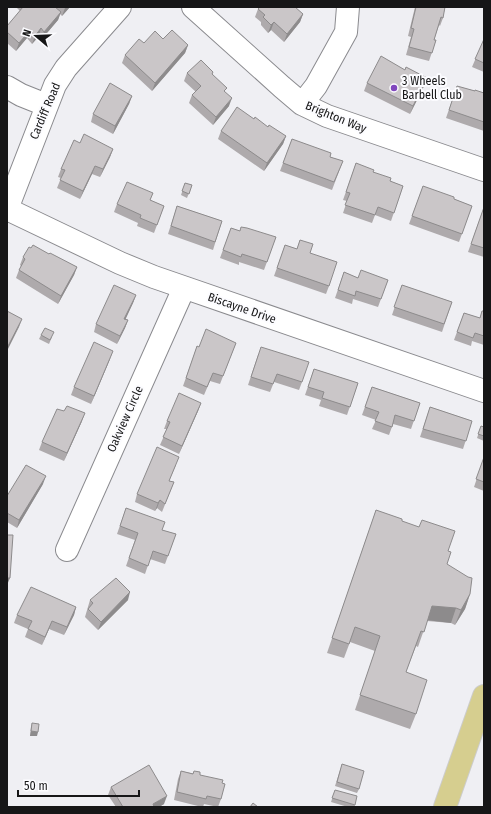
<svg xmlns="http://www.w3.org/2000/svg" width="491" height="814" font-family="'Fira Sans Condensed',sans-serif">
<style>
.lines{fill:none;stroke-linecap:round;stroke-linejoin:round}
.minor-casing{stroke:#8a8a8e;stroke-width:24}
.major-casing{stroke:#ccc;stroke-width:24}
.minor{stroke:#fff;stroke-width:22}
.major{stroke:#d6ce8f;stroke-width:22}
.wall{fill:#aeaaac}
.shaded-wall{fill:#8d8b8c}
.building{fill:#cac6c8;stroke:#8d8b8c}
.poi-dot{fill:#8046bd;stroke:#fcfcff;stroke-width:1.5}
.labels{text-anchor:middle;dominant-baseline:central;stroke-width:4;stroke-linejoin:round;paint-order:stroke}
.poi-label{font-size:12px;fill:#161617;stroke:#fcfcff;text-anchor:start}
.street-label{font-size:12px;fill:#161617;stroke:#fcfcff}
</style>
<rect width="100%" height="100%" fill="#efeff3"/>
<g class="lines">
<defs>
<path id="minor" d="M193,7L282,87L302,104L327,116L484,170
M7,87L21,95L46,105
M302,104L316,86L346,32L348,7
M7,209L120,263L154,277L484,391
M7,209L55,85L66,68L120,7
M67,550L184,288"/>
<path id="major" d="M445,807L484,696"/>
</defs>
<use href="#minor" class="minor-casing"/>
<use href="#major" class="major-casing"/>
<use href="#minor" class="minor"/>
<use href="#major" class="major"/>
</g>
<path class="wall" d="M16,7H70L62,16L60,14L58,20L41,40L39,36L32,44L27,38L16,51L7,43V26L20,11Z
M415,7H445L443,18L440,26L439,25L434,40H436L429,61L406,55L411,37L408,36Z
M258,9L303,14L300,22L284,42L271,30L268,33L261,25V22L255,17Z
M484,39V72L472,67Z
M144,43L188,45L185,53L152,91L122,63L125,55Z
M213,72L212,75L225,92L229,106L213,125L189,103L192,95L196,92L184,81L187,73Z
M427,78L424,86L410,114L364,91L367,83Z
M457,86L475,91L484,93V131L446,118Z
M132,96L129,104L113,134L91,122L93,114Z
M254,119L268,127L286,136L283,144L264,171L218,139L221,131Z
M292,139L330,157L343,161L332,190L280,171Z
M80,143L113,149L110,157L100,177L92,174L80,199L57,188L61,178L58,177L61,169Z
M356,163L390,181L403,186L391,221L375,215L372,223L343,213L347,201L343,200Z
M185,183L192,185L187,198L181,195Z
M423,186L454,199L472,206L459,242L409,224Z
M153,193L150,200L164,206L154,233L137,226L138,223L114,212L117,204Z
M177,206L222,221L213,250L168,234Z
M484,207V257L468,252Z
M231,228L240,231L276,237L264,270L239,262V265L220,258Z
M300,240L310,253L329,286L326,294L274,276L285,245L297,249Z
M31,248L49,254L77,267L74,275L58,304L16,278L19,270L21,266L20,265L23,257Z
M344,272L358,278L388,280L378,307L353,299L352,304L335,298Z
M402,285L452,302L442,332L392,315Z
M136,295L133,303L125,319L128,320L125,328L117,344L94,332L96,324Z
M482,311H484V345L472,341L471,346L454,340L464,313L480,318Z
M41,335L52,337L49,344L39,339Z
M236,343L220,384L210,381L204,395L183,386L197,346L199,347Z
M258,355L302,382L299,390L274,382L270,392L248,385Z
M110,359L91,404L71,395L74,387Z
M314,369L358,383L347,415L319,406L321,400L305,395Z
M372,387L420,403L411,429L393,424L389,435L372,429L376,420L362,415Z
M201,403L198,411L179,454L160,445L167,429H164L167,421Z
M430,407L472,421L463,449L420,437Z
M82,421L64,461L39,450L42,442Z
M481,426L484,427V441L477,438Z
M484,457V491L474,487Z
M176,465L169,481L174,482L162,512L157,508L155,511L135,502L137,494Z
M43,484L17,528L7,522V496Z
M126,508L162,530L176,534L165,564L150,559L145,574L126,566L135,540L117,534Z
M376,510L402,521L448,551L447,564L470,594L465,609L455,625L451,623L427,621L418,647L416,646L406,672L416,714L410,729L355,710L375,651L350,642L344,658L327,653Z
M90,600H128L98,630L85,617Z
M76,607L74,615L64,635L49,629L42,645L25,637L28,629L14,623L17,615Z
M32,723L37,736H30L31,727Z
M342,764L359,789L357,793L335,786Z
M181,771L200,775L221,799L218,807L204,804L203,807H202L174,800L178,779Z
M111,787L164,804L159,807H116L108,795Z
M335,790L355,805L354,807H348L331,802Z"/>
<path class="shaded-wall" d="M66,7H70L62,16L65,8Z
M61,12L58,20L41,40L44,32Z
M303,14L300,22L284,42L287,34Z
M274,22L271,30L268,33L271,25Z
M41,28L39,36L32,44L35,36Z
M30,30L27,38L16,51L19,43Z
M188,45L185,53L152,91L155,83Z
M427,78L424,86L410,114L413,106Z
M132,96L129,104L113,134L115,126Z
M232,98L229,106L213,125L216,117Z
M286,136L283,144L264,171L267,163Z
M113,149L110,157L100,177L103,169Z
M95,166L92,174L80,199L83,191Z
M77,267L74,275L58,304L61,296Z
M136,295L133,303L122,327L124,319Z
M22,319L19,327L7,351V348Z
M128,320L125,328L117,344L120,336Z
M113,351L110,359L91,404L94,396Z
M201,403L198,411L179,454L182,446Z
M85,413L82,421L64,461L67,453Z
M46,476L43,484L17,528L19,520Z
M160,500L157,508L155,511L158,503Z
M7,578H10L7,585Z
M130,592L128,600L98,630L101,622Z
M470,594L465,609L455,625L461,610Z
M432,606L456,608L451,623L426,620Z
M76,607L74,615L64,635L67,627Z
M52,621L49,629L42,645L45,637Z
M31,731L38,732L37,736H30Z
M167,796L164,804L159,807H152L153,804Z"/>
<path class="building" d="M23,7H55L61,12L44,32L41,28L35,36L30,30L19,43L7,32V26Z
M260,7H295L303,14L287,34L274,22L271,25L263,17L265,15L258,9Z
M416,7H445L443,18L441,17L434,40H436L432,53L409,47L414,29L411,28Z
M172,30L188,45L155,83L125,55L139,39L144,43L155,31L163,39Z
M484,39V63L475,59Z
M381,56L405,70L406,67L427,78L413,106L367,83Z
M201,60L213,72L212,74L227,88L224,91L232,98L216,117L192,95L201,86L187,73Z
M110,83L132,96L115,126L93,114Z
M457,86L475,91V90L484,93V122L449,110Z
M237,107L254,119L255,117L268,127L269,125L286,136L267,163L221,131Z
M84,134L113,149L103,169L95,166L83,191L60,180L65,170L61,169L74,140L80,143Z
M292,139L331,153L330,157L343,161L334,182L283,163Z
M356,163L374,170L373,172L391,178L390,181L403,186L394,213L378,207L375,215L345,205L350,193L346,192Z
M127,182L153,193L150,200L164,206L157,225L140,218L141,215L117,204Z
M185,183L192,185L189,194L182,191Z
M423,186L454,197V199L472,206L462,234L412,216Z
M177,206L222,221L215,242L171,226Z
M484,207V248L471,244Z
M241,227L247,228L276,237L267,262L242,254L241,257L223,250L231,228L240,231Z
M300,240L313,244L310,253L337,262L329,286L277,268L285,245L297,249Z
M33,245L49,254L50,253L77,267L61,296L19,270L25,259L23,257L29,247L31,248Z
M361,270L388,280L381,299L356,291L355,296L338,290L344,272L358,278Z
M114,285L136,295L124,319L128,320L120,336L96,324Z
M402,285L452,302L444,324L394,307Z
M7,311L22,319L7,348Z
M482,311H484V336L475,333L473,338L457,332L464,313L480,318Z
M45,328L54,332L50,340L41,335Z
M206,329L236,343L223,376L213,373L207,387L186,378L197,346L199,347Z
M94,342L113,351L94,396L74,387Z
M261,347L309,362L302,382L277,374L273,384L251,377Z
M314,369L358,383L350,407L322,398L324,392L308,387Z
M372,387L420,403L414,421L395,415L392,427L375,421L379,412L365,407Z
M179,393L201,403L182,446L163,437L170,422L167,421Z
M67,406L85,413L67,453L42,442L57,409L64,411Z
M430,407L472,421L466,441L423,429Z
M481,426L484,427V436L478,434Z
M157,447L179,457L169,481L174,482L165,504L160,500L158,503L137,494Z
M484,457V482L476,479Z
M26,465L46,476L19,520L7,513V496Z
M126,508L165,522L162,530L176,534L168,556L153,551L148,566L129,558L138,533L120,526Z
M376,510L402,519V521L419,527L422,520L455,531L448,551L451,552L447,564L468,577L472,578L470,594L461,610L456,608L432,606L424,632L421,631L406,672L427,680L416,714L360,695L380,636L355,627L349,644L332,638Z
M7,535H13L10,578H7Z
M116,578L130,592L101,622L88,609L93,603L90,600Z
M31,587L76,607L67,627L52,621L45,637L28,629L32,621L17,615Z
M32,723L39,724L38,732L31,731Z
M342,764L364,771L359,789L337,782Z
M149,765L167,796L153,804L154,807H123L111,787Z
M181,771L193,774L194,771L200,772V775L223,780L222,783L225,784L221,799L207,796L206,799L177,792Z
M335,790L357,796L355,805L332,798Z
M253,803L258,807H250Z"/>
<circle class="poi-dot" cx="394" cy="88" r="4"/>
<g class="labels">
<g class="poi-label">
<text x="402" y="81">3 Wheels<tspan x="402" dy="14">Barbell Club</tspan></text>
</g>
<g class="street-label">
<text transform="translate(45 111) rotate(-67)">Cardiff Road</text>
<text transform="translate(336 117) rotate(22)">Brighton Way</text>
<text transform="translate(242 308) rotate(19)">Biscayne Drive</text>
<text transform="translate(125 419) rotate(-66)">Oakview Circle</text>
</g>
</g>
<rect width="491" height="814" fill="none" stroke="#161617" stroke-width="16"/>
<g transform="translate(36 36) rotate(289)" stroke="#fcfcff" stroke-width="3" paint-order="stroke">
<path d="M0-3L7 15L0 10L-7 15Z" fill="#161617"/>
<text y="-6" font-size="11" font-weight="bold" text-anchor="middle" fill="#161617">N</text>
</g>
<path d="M18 790v6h121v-6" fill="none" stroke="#161617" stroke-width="2"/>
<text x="24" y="790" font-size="12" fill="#161617" stroke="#fcfcff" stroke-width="3" paint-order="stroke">50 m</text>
</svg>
